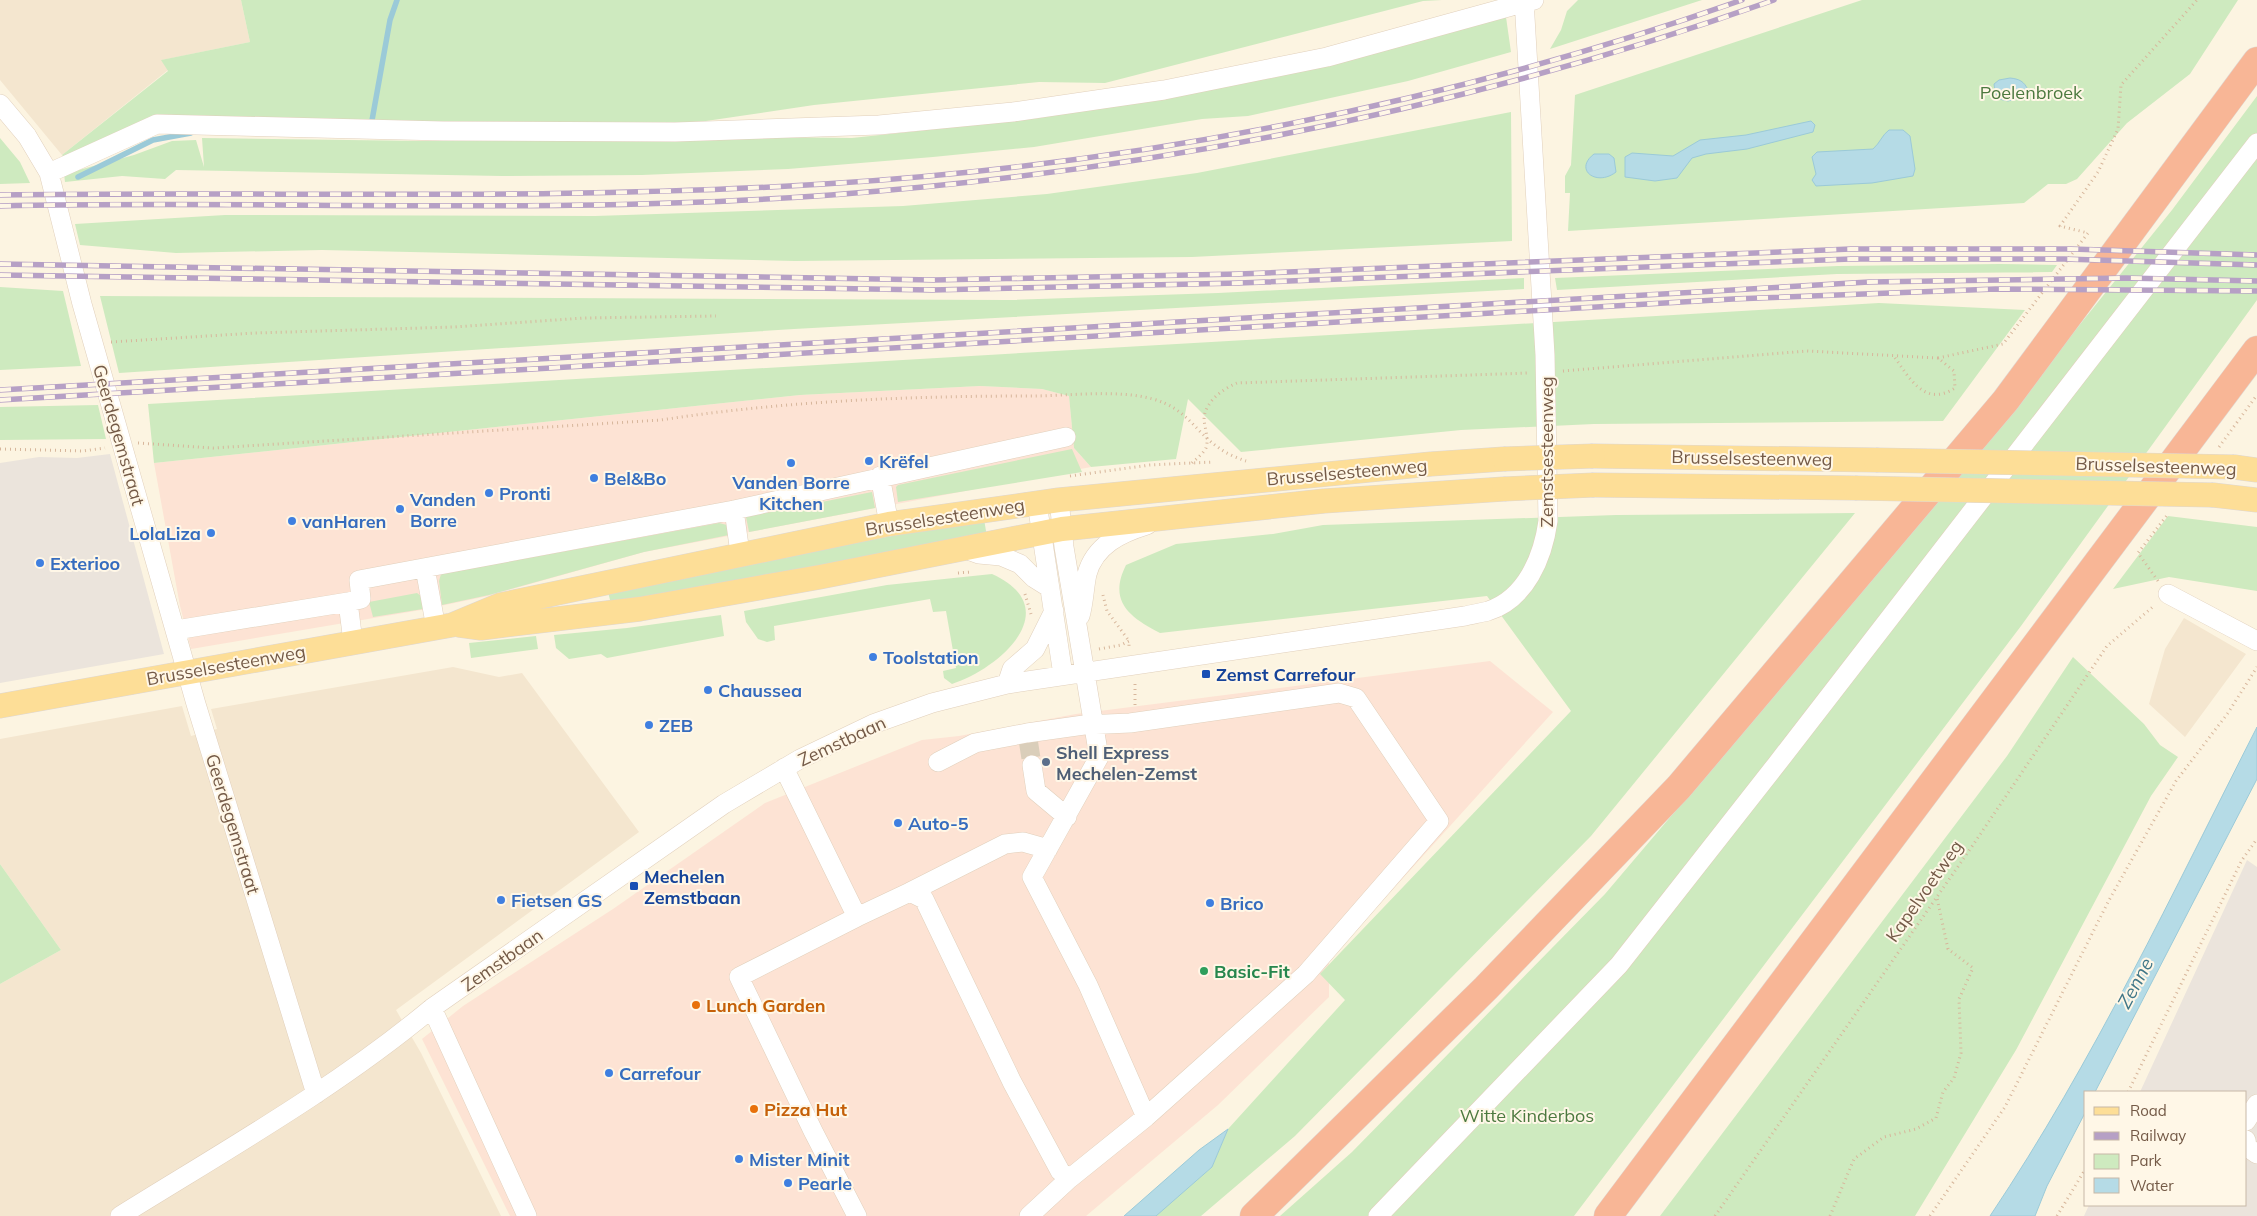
<svg xmlns="http://www.w3.org/2000/svg" width="2257" height="1216" font-family="Mulish,sans-serif">
<style>
.residential{fill:#f4e6cf}
.commercial{fill:#fde3d4}
.industrial{fill:#ebe4dc}
.green{fill:#ceeabf}
.water{fill:#b5dbe6;stroke:#9bcad8}
.lines{fill:none;stroke-linecap:round;stroke-linejoin:round}
.stream{stroke:#9bcad8;stroke-width:5.5}
.minor-tunnel{stroke:#daceba;stroke-width:19;stroke-dasharray:19 9;stroke-linecap:butt}
.minor-casing{stroke:#e1d0bc;stroke-width:20}
.major-casing{stroke:#ded7d3;stroke-width:25}
.highway-casing{stroke:#ded7d3;stroke-width:29}
.path{stroke:#d7b69b;stroke-width:3;stroke-dasharray:1 4;stroke-linecap:butt}
.minor{stroke:#fff;stroke-width:19}
.major{stroke:#fdde97;stroke-width:24}
.highway{stroke:#f8b696;stroke-width:28}
.rail-casing{stroke:#b6a0c5;stroke-width:5.5}
.rail{stroke:#fff7e7;stroke-width:4;stroke-dasharray:11;stroke-linecap:butt}
.major-bridge-casing{stroke:#ded7d3;stroke-width:25;stroke-linecap:butt}
.major-bridge{stroke:#fdde97;stroke-width:24}
.shop-dot{fill:#3f7fe0;stroke:#fff7e7;stroke-width:2}
.transit-dot{fill:#1a4fb4;stroke:#fff7e7;stroke-width:2}
.service-dot{fill:#5c6f8a;stroke:#fff7e7;stroke-width:2}
.leisure-dot{fill:#2e9e5b;stroke:#fff7e7;stroke-width:2}
.food-dot{fill:#e8710a;stroke:#fff7e7;stroke-width:2}
.labels{text-anchor:middle;dominant-baseline:central;stroke-width:4;stroke-linejoin:round;paint-order:stroke}
.park-label{font-size:18px;fill:#4c793f;stroke:#fff7e7}
.street-label{font-size:18px;fill:#745a47;stroke:#fff7e7}
.shop-label{font-size:18px;font-weight:bold;fill:#366cbe;stroke:#fff7e7;text-anchor:start}
.transit-label{font-size:18px;font-weight:bold;fill:#164399;stroke:#fff7e7;text-anchor:start}
.service-label{font-size:18px;font-weight:bold;fill:#4e5e75;stroke:#fff7e7;text-anchor:start}
.leisure-label{font-size:18px;font-weight:bold;fill:#27864d;stroke:#fff7e7;text-anchor:start}
.food-label{font-size:18px;font-weight:bold;fill:#c56008;stroke:#fff7e7;text-anchor:start}
.water-label{font-size:19px;font-style:italic;fill:#417788;stroke:#fff7e7}
</style>
<rect width="100%" height="100%" fill="#fcf4e1"/>
<path class="residential" d="M0,0H241L250,42L162,60L168,70L62,155L0,80Z
M2184,618L2246,654L2185,737L2149,704L2165,649Z
M453,667L499,677L522,673L639,832L396,1010L421,1053L501,1216H0V984L61,950L0,864V739L182,706L191,736L217,729L211,709Z"/>
<path class="commercial" d="M980,386L1042,389L1069,396L1074,448L1091,467L644,552L488,596L421,610L191,649L180,606L154,463L800,395Z
M1490,661L1553,712L1329,960V997L1218,1105L1086,1216H510L422,1039L463,1006L613,909L765,803L922,740L959,736L1076,714Z"/>
<path class="industrial" d="M110,454L164,654L0,683V463L39,457L77,458Z
M2247,860L2257,867V1216H2084L2089,1205H2246V1092H2140Z"/>
<path class="green" d="M241,0H1442L1423,1L1105,83L1039,82L814,105L665,127L154,121L69,164L62,155L168,71L161,60L250,42Z
M1578,0H1702L1550,49L1561,30L1567,11Z
M1862,0H2238L2190,74L2127,123L2077,179L2066,184H2048L2024,203L1568,231L1570,193H1565V176L1571,165L1575,95Z
M1506,17L1511,52L1408,81L1248,116L1202,119L1034,147L933,157L788,169L642,175L502,176L176,170L165,179L122,176L65,182L64,174L134,155L172,141L196,140L204,167L202,138L423,141H649L760,137L852,138L1039,118L1272,78Z
M2257,96V300L2021,626L1574,1216H1280L1352,1152L1605,894L1929,512L2172,210Z
M1511,112L1512,241L1192,257L795,261L322,250L176,253L80,245L75,224L225,215L595,216L903,206L1047,194L1197,173Z
M0,138L20,162L30,183L0,184Z
M2000,264L2057,265L2052,272L1837,274L1557,290L1555,278L1838,266Z
M1524,278V289L794,329L119,373L100,296L1008,300L1218,293Z
M0,287L63,291L81,366L0,370Z
M1879,303L2025,310L1943,421L1594,424L1461,430L1241,452L1188,399L1176,459L1091,467L1074,448L1069,396L1042,389L980,386L800,395L154,463L148,404Z
M98,405L106,439L0,440V407Z
M1072,449L1082,472L898,502L896,487L898,485Z
M872,492L875,508L749,532L746,517Z
M1855,513L1591,836L1295,1136L1201,1216H1155L1212,1167L1228,1129L1345,1000L1320,974L1571,711L1487,596L1160,633C1129,617 1108,601 1126,565L1176,544L1273,534L1323,525L1616,515Z
M2168,516L2257,527V591L2169,577L2113,589Z
M984,519L987,537L674,593L613,601L610,600L608,592L724,567Z
M719,523L727,525L729,535L644,552L489,595L442,605L439,581L441,574Z
M992,574C1067,608 1001,668 952,684L944,678L943,671L956,668L946,611L933,612L930,599L774,626L775,640L767,642L758,639L746,622L744,611L887,585Z
M417,593L421,596L423,609L373,617L369,602Z
M721,615L724,636L607,658L601,654L569,659L556,648L554,635L627,628Z
M536,636L538,649L471,658L469,643Z
M2073,657L2144,724L2160,745L2178,757L2151,796L2016,1050L1915,1216H1660L2007,756Z
M0,864L61,950L0,984Z"/>
<path class="water" d="M2010,78C2019,79 2024,81 2028,90L2023,97L2008,101L1999,99L1995,92L1994,84L1999,80Z
M1811,121L1815,125L1813,132L1747,149L1706,154L1692,158L1677,178L1655,181L1625,177V157L1632,153L1673,156L1700,140L1746,135Z
M1889,130H1903L1910,136L1915,169L1913,176L1872,183L1816,186L1812,180L1816,174L1812,157L1817,152L1873,149C1880,143 1882,135 1889,130Z
M1594,154H1609L1614,158L1616,172C1597,187 1573,170 1594,154Z
M2257,727V779L2095,1092H2086V1111L2047,1186L2035,1216H1990C2094,1061 2173,892 2257,727Z
M1228,1129L1212,1167L1156,1216H1124L1199,1150Z"/>
<g class="lines">
<path class="stream" d="M371,126L390,20L397,0
M78,177L153,140L191,133"/>
<path class="minor-tunnel" d="M1028,739L1032,765"/>
<defs>
<path id="minor" d="M0,104L27,136L49,173L82,304L196,704L316,1094
M49,173L157,124L443,131L675,132L879,125L1013,112L1164,90L1327,57L1534,0
M880,476L889,524
M1037,503L1063,675
M734,510L740,553
M968,550L979,554L1001,556L1020,564L1034,578L1050,588
M425,568L436,628
M2168,594L2257,641
M1080,616C1084,603 1084,588 1087,574C1095,545 1121,533 1147,525
M176,630L348,602
M353,642L348,602L361,599L359,580L734,510L1066,437
M1007,684L1012,669L1035,649L1054,611
M938,762L975,743L1027,733L1084,725L1130,723L1339,693L1356,698L1439,821L1306,974L1146,1117
M1032,765L1036,791L1067,817
M784,768L857,917L910,892L924,899L1012,1082L1060,1171L1069,1179L1146,1117L1088,985L1032,877L1099,757L1064,547L1059,500
M910,892L1005,844L1023,842L1048,849
M432,1008L527,1216
M2246,1121L2257,1104
M2246,1140L2247,1147L2257,1154
M120,1216C226,1150 336,1088 432,1008L724,804L800,759L873,724L932,703L1007,684L1465,616C1473,614 1481,613 1488,611C1526,599 1543,557 1548,521L1545,355L1524,0
M857,1216L813,1131L739,977L857,917
M1029,1216L1069,1179
M1378,1216L1619,965L1776,765L2257,143"/>
<path id="major" d="M1593,456L1876,460
M2234,467L2257,470
M1594,485L1855,488
M2213,495L2257,500
M459,625L481,628L640,609L820,577L1062,529L1324,501L1504,489
M0,706L452,625L500,605L889,524L1059,500L1431,464L1504,459"/>
<path id="highway" d="M1254,1216L1486,988L1679,787L2006,400L2257,61
M1608,1216L2257,350"/>
</defs>
<use href="#minor" class="minor-casing"/>
<use href="#major" class="major-casing"/>
<use href="#highway" class="highway-casing"/>
<path class="path" d="M111,342L255,333L454,327L584,318L716,316
M1938,358L2003,344L2088,233L2060,226L2098,172L2118,129L2121,85L2197,0
M1563,371L1807,351L1938,358L1954,371L1955,388C1924,408 1909,377 1893,355
M138,443L213,448L661,420C784,401 908,396 1032,396C1071,396 1115,389 1153,399C1188,409 1194,431 1219,448C1227,454 1237,458 1246,461
M2219,447L2257,395
M0,449L83,451L105,448
M1192,463C1197,458 1203,454 1206,448C1209,439 1205,429 1204,420C1204,403 1222,389 1237,383L1529,373
M1070,476L1150,465L1213,462
M958,573L971,572
M2158,581L2138,553L2168,514
M1025,594L1031,614
M1103,595L1107,611L1129,641
M1099,649L1121,645L1129,641V648
M1135,705V681
M2128,1092L2242,860L2257,839
M1715,1216L1973,845L2107,646L2155,605
M1830,1216L1854,1159L1884,1137L1916,1129L1936,1118L1943,1092L1954,1078L1961,1053L1959,999L1973,968L1948,949L1937,898
M1930,1216L2005,1107L2108,902L2176,781L2228,713L2257,667
M2057,1216L2086,1168"/>
<use href="#minor" class="minor"/>
<use href="#major" class="major"/>
<use href="#highway" class="highway"/>
<defs>
<path id="rail" d="M0,195C275,191 550,201 824,184C1134,165 1448,104 1742,0
M0,206C277,200 555,215 831,195C1153,171 1470,108 1774,0
M0,264L934,280L1239,274L1851,249H2071L2257,255
M0,275L932,290L1239,283L1851,259H2064L2257,265
M0,390L1869,282L2126,278L2257,281
M0,400L1733,299L1996,289L2257,291"/>
</defs>
<use href="#rail" class="rail-casing"/>
<use href="#rail" class="rail"/>
<defs>
<path id="major-bridge" d="M1504,459L1593,456
M1876,460L2234,467
M1855,488L2213,495
M1504,489L1594,485"/>
</defs>
<use href="#major-bridge" class="major-bridge-casing"/>
<use href="#major-bridge" class="major-bridge"/>
</g>
<g class="shop-dot">
<circle cx="869" cy="461" r="5"/>
<circle cx="791" cy="463" r="5"/>
<circle cx="594" cy="478" r="5"/>
<circle cx="489" cy="493" r="5"/>
<circle cx="400" cy="509" r="5"/>
<circle cx="292" cy="521" r="5"/>
<circle cx="211" cy="533" r="5"/>
<circle cx="40" cy="563" r="5"/>
<circle cx="873" cy="657" r="5"/>
<circle cx="708" cy="690" r="5"/>
<circle cx="649" cy="725" r="5"/>
<circle cx="898" cy="823" r="5"/>
<circle cx="501" cy="900" r="5"/>
<circle cx="1210" cy="903" r="5"/>
<circle cx="609" cy="1073" r="5"/>
<circle cx="739" cy="1159" r="5"/>
<circle cx="788" cy="1183" r="5"/>
</g>
<g class="transit-dot">
<rect x="1201" y="669" width="10" height="10" rx="2.5"/>
<rect x="629" y="881" width="10" height="10" rx="2.5"/>
</g>
<circle class="service-dot" cx="1046" cy="762" r="5"/>
<circle class="leisure-dot" cx="1204" cy="971" r="5"/>
<g class="food-dot">
<circle cx="696" cy="1005" r="5"/>
<circle cx="754" cy="1109" r="5"/>
</g>
<g class="labels">
<g class="park-label">
<text x="2031" y="92">Poelenbroek</text>
<text x="1527" y="1115">Witte Kinderbos</text>
</g>
<g class="street-label">
<text transform="translate(119 435) rotate(74)">Geerdegemstraat</text>
<text transform="translate(1546 452) rotate(-90)">Zemstsesteenweg</text>
<text transform="translate(1752 458) rotate(1)">Brusselsesteenweg</text>
<text transform="translate(2156 466) rotate(2)">Brusselsesteenweg</text>
<text transform="translate(1347 472) rotate(-5)">Brusselsesteenweg</text>
<text transform="translate(945 517) rotate(-9)">Brusselsesteenweg</text>
<text transform="translate(226 665) rotate(-10)">Brusselsesteenweg</text>
<text transform="translate(842 741) rotate(-25)">Zemstbaan</text>
<text transform="translate(233 824) rotate(73)">Geerdegemstraat</text>
<text transform="translate(1924 891) rotate(-55)">Kapelvoetweg</text>
<text transform="translate(502 960) rotate(-35)">Zemstbaan</text>
</g>
<g class="shop-label">
<text x="879" y="461">Krëfel</text>
<text x="604" y="478">Bel&amp;Bo</text>
<text x="791" y="482" text-anchor="middle">Vanden Borre<tspan x="791" dy="21">Kitchen</tspan></text>
<text x="499" y="493">Pronti</text>
<text x="410" y="499">Vanden<tspan x="410" dy="21">Borre</tspan></text>
<text x="302" y="521">vanHaren</text>
<text x="201" y="533" text-anchor="end">LolaLiza</text>
<text x="50" y="563">Exterioo</text>
<text x="883" y="657">Toolstation</text>
<text x="718" y="690">Chaussea</text>
<text x="659" y="725">ZEB</text>
<text x="908" y="823">Auto-5</text>
<text x="511" y="900">Fietsen GS</text>
<text x="1220" y="903">Brico</text>
<text x="619" y="1073">Carrefour</text>
<text x="749" y="1159">Mister Minit</text>
<text x="798" y="1183">Pearle</text>
</g>
<g class="transit-label">
<text x="1216" y="674">Zemst Carrefour</text>
<text x="644" y="876">Mechelen<tspan x="644" dy="21">Zemstbaan</tspan></text>
</g>
<g class="service-label">
<text x="1056" y="752">Shell Express<tspan x="1056" dy="21">Mechelen-Zemst</tspan></text>
</g>
<g class="leisure-label">
<text x="1214" y="971">Basic-Fit</text>
</g>
<g class="food-label">
<text x="706" y="1005">Lunch Garden</text>
<text x="764" y="1109">Pizza Hut</text>
</g>
<g class="water-label">
<text transform="translate(2135 983) rotate(-62)">Zenne</text>
</g>
</g>
<rect x="2084" y="1091" width="162" height="115" fill="#fff7e7" stroke="#c7b8a7"/>
<rect x="2094" y="1107" width="25" height="8" fill="#fdde97" stroke="#c7b8a7"/>
<text x="2130" y="1116" font-size="15" fill="#745a47">Road</text>
<rect x="2094" y="1132" width="25" height="8" fill="#b6a0c5" stroke="#c7b8a7"/>
<text x="2130" y="1141" font-size="15" fill="#745a47">Railway</text>
<rect x="2094" y="1154" width="25" height="15" fill="#ceeabf" stroke="#c7b8a7"/>
<text x="2130" y="1166" font-size="15" fill="#745a47">Park</text>
<rect x="2094" y="1178" width="25" height="15" fill="#b5dbe6" stroke="#c7b8a7"/>
<text x="2130" y="1191" font-size="15" fill="#745a47">Water</text>
</svg>
